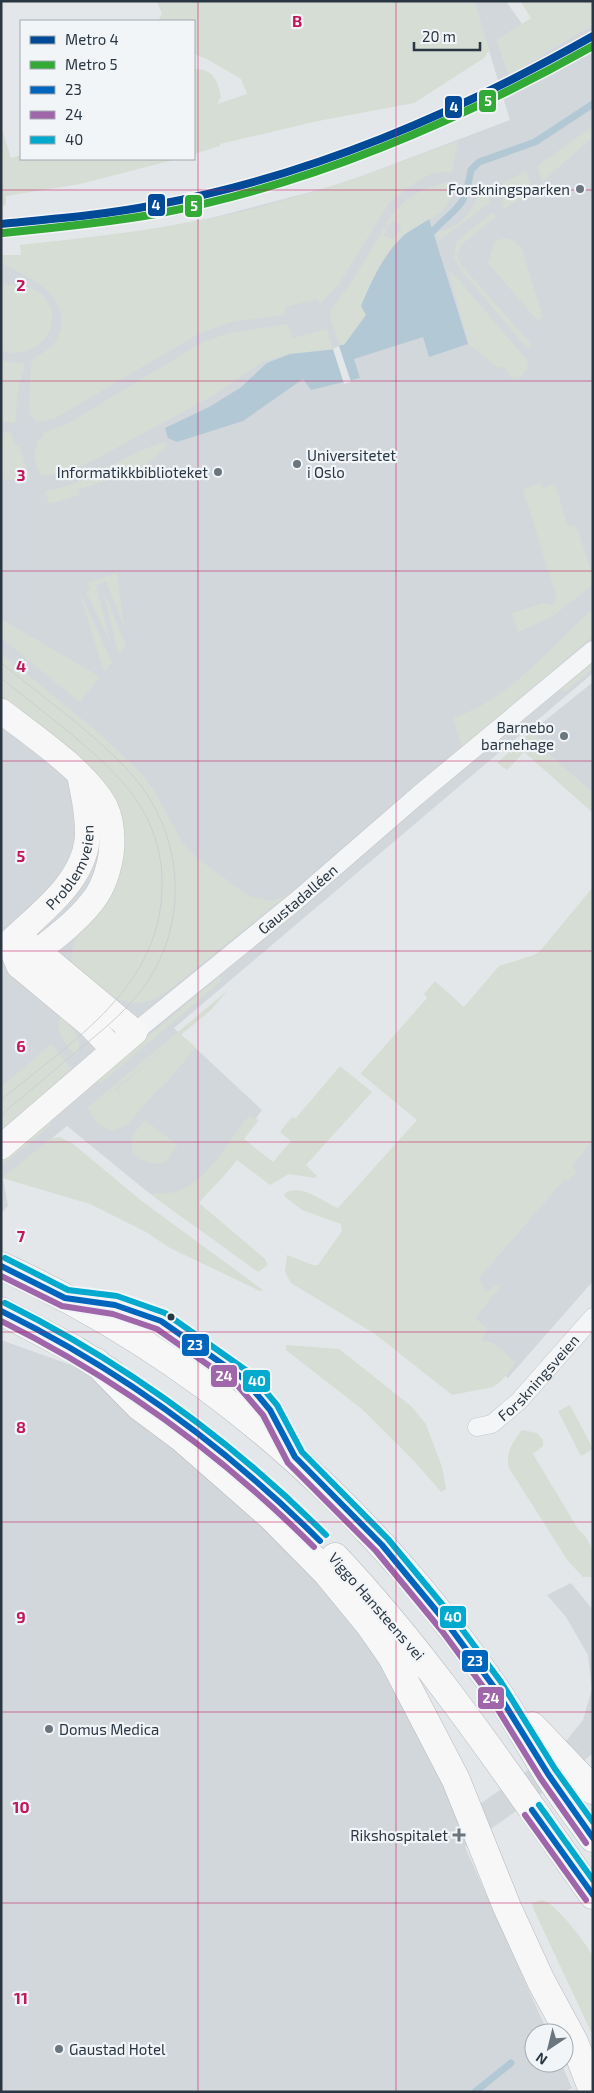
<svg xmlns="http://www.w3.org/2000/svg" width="594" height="2093" font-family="'Exo 2',sans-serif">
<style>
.built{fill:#d2d7dc}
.green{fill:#d6ddd4}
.water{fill:#b2c8d4}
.pier{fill:#e4e7e9}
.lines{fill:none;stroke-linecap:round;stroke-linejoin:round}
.stream{stroke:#b2c8d4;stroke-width:7}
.street-casing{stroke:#c2c5c7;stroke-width:19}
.secondary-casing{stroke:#c2c5c7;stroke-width:26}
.highway-casing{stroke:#b6babe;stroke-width:29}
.street{stroke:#f3f5f6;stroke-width:18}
.secondary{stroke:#f7f7f7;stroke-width:25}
.highway{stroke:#f7f7f7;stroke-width:28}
.tram{stroke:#cccfd1;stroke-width:1}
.bus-1-casing{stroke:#f2f5f8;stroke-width:10}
.bus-2-casing{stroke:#f2f5f8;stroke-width:10}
.bus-3-casing{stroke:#f2f5f8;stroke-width:10}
.bus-1{stroke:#0065bd;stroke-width:6}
.bus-2{stroke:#a066aa;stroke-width:6}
.bus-3{stroke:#00a9ce;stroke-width:6}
.metro-1-casing{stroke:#f2f5f8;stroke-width:11}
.metro-2-casing{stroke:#f2f5f8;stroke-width:11}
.metro-1{stroke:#004a98;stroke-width:8}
.metro-2{stroke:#32aa35;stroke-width:8}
.grid{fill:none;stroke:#c2185b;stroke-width:1;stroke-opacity:0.55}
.poi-dot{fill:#6b757d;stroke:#f2f5f8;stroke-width:2}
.bus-dot{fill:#2a3743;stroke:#f2f5f8;stroke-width:2}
.labels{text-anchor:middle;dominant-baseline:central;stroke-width:4.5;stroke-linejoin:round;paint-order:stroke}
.poi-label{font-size:15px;fill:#2a3743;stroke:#f2f5f8;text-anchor:end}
.street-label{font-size:15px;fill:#2a3743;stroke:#f2f5f8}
.grid-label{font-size:16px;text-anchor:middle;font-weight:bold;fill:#c2185b;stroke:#f2f5f8;stroke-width:4.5;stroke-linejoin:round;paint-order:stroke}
.line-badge{stroke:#f2f5f8;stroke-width:2}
.badge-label{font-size:14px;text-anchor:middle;font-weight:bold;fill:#fff}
</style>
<rect width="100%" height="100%" fill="#e4e7e9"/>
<path class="built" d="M474,1H506L522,24L497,40L509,75L593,24V673L174,1028L262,1110L186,1220L144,1189L67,1126L3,1178L8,1206L1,1213V255H21L211,218L341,184L510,120Z
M593,682V793L540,747V740L531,732Z
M593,1112V1281L508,1378L470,1347L461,1267Z
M1,1340L77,1367L220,1478L364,1633L463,1816L562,1746L583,1720L592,1689L588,1655L566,1617L547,1595L571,1583L593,1610V1753L562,1779L465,1847L548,2033H534V2063H561L572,2088L563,2092H1Z"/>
<path class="green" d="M157,1H474L489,50L484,58L414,103L318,121L220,144V146L194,154V69C213,68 218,81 221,97L217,104L247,94L241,79L207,59L194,54V21H158L162,14Z
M520,1H593V24L509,75L497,40L531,18Z
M1,126L11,158L21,155V159H177L80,184L6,196V205L1,206Z
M593,126V137L542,182L537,166Z
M458,141L452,172L433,173L416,182L389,203L339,284L320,304L317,299L286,307L285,315L231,322L200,333L54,419L37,422L29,413L31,362C38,352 52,352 58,337C74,297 30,277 1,263V255H21L20,245C84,238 148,231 212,218C296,201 377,171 458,141Z
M526,171L532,190L505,209L502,205L503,183Z
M455,182C453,219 414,221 394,246C380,264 370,285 361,306L366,315L344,345H340L330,318L331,310L351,283L384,228L386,230L384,235L393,240L402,226L392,220L389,226L386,224C401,199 426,184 455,182Z
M481,182L490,194L489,203L439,241L436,232C463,228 477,207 481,182Z
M492,213L497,216L462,244L457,255L462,266L530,343L531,348L526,347L462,271L454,257L457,241Z
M506,238L515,241L522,249L543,318L537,320L488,263L495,241Z
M448,271H451L527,360L528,368L521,377L511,378L505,368L497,367L469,344Z
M1,284C12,285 26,285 35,290C72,312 45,363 1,351Z
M288,324L293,338L327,329L333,350L290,354L262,362L214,395L96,459L63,474L40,475L34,457L38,440L44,437L43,433L45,432L67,424L203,342L229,333Z
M1,361L22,363L25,365L18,389L15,423L1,421Z
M1,432L11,433L15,446L19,445L30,479L1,480Z
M162,443H166V447L142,468L78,490L79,495L49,504L45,491C87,485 121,455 162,443Z
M541,483L543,488L555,484L568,527L576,525L593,576V585L553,616L518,632L512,613L544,603L551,605L557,599L523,489Z
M117,573L124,627L106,581L96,585L110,642L86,592L90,589L87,583Z
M77,586L112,662L104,672L79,591Z
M103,590L126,646L120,653L117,648Z
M593,609V636L462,747L453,718C510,699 550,647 593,609Z
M1,619L100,677L80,702L1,638Z
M1,653L99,733L139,771L154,790L182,842L197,858L249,896L271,901L287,895L168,991C159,997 150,1002 139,1003C120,1005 88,985 76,970C72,966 71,958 72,952C73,936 97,910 106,897L91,769L1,695Z
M593,661V668L566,691H561V688Z
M531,732L540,740V747L593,793V813L524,752L507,770L497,763Z
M593,887V1140L572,1166L577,1171L569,1181L565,1179L479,1278L485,1292L497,1285L500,1287L475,1318L487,1328L482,1340L496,1344L494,1348L498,1346L516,1363L501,1381L493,1387L452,1395L375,1334L291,1283L285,1272L287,1255L313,1265H318L342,1231L341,1224L302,1210L284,1196L285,1193C302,1183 323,1202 338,1208L417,1120L361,1074V1073L427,998L424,994L435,981L464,1007L499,966L534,955L540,951Z
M219,977L222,978L220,982L100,1084L96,1080Z
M227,991L211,1010L115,1089L129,1100L117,1089L181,1035L196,1047L162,1088L160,1087L127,1125L112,1131L99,1125L87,1108Z
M61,1017C71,1025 87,1042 75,1056C68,1045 52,1031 61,1017Z
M51,1044L71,1068L70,1070L1,1131V1087Z
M340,1066L372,1092L306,1165L317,1176L315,1178L289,1174L270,1185L237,1160C225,1176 212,1188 199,1203L265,1259L268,1265L258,1272L153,1196L154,1193C201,1200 223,1146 249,1116L259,1120L244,1139L273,1162L291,1141L280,1132L292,1117L296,1118Z
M145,1120L178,1146L164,1163C148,1166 126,1157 133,1137C135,1131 140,1126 145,1120Z
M49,1122L51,1125L1,1166V1160Z
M59,1137L72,1143L143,1202L263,1290L260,1291L170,1248L146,1232L90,1204L2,1178L50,1139Z
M286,1345L339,1349L411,1406L426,1424L442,1467L446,1489L441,1492L414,1461L363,1410L286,1350Z
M570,1405L593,1449L581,1456L558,1411Z
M522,1430L537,1433L543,1440V1446L533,1454L578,1529C594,1542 593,1556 593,1577H583L568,1561L509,1468C505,1452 513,1442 522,1430Z
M542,1900C554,1901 588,1945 593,1957C594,1968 593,2021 593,2036L533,1908L532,1903Z"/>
<path class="water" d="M429,219L468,344L429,357L423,337L354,359L360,378L311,390L303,379L243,421L177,442L168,438L165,428L209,407L240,388L267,363L290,354L337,349L340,345H344L366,315L361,306C371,282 383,255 403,236C410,230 421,225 429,219Z"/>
<path class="pier" d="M339,346L351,382L344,384L333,349Z"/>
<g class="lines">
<path class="stream" d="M433,231C459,204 464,210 471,170L479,162L535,142L593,104
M475,2092L511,2063"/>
<defs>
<g id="street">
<path id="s1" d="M135,1032L296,901L417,796L593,650"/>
<path id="s2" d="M477,1427L492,1424L519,1401L593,1317"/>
</g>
<g id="secondary">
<path d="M1,711C31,734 88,773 105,806C112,821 113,838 111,855C108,873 103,889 91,903C71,928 43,946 19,966"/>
<path id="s3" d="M12,940C40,913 82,883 87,841C89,820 84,798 80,777"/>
<path d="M13,952L19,966L90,1025L114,1050"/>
<path d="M1,1147L135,1032L38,951L26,942L12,940"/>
</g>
<path id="highway" d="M1,1266C203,1358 369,1505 494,1687C513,1714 529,1744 547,1773C561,1795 577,1816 593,1838
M1,1311L75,1350L111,1373
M96,1362L139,1406L182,1438L271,1516L328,1574L369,1624L392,1657L456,1780L507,1907L541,1981L574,2042L593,2091
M335,1557C432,1660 511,1780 593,1895
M532,1726L593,1790"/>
</defs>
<use href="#street" class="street-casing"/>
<use href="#secondary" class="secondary-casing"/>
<use href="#highway" class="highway-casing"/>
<use href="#street" class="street"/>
<use href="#secondary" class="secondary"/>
<use href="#highway" class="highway"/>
<path class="tram" d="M1,663C43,697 98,736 133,776C186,837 190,928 140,992C122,1015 99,1033 76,1052C51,1073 26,1094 1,1115
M1,678C41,711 90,745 124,784C148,811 162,846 162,881C164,986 73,1040 1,1100"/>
<defs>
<path id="bus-1" d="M1,1266L65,1298L115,1305L161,1321L244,1379L270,1410L295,1457L382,1545L449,1626L494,1687L548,1774L593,1838
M1,1311C121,1370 226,1447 320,1541
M532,1810L593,1895"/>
<path id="bus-2" d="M1,1276L62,1306L113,1314L157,1329L238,1386L263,1415L288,1463L376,1551L442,1631L487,1692L541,1779L586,1843
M1,1321C118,1379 222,1455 314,1547
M525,1815L586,1900"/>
<path id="bus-3" d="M5,1258L68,1290L117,1296L165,1313L250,1373L277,1405L302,1452L388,1539L456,1621L501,1682L555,1769L593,1822
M5,1303C125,1363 231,1440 326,1535
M539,1805L593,1880"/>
</defs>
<use href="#bus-1" class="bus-1-casing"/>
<use href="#bus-2" class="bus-2-casing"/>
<use href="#bus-3" class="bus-3-casing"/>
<use href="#bus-1" class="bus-1"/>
<use href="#bus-2" class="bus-2"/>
<use href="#bus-3" class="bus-3"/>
<defs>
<path id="metro-1" d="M1,224C52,219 104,215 155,205C311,176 455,114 593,36"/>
<path id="metro-2" d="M2,233C53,228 105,223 156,214C311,185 456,123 593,46"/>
</defs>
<use href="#metro-1" class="metro-1-casing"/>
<use href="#metro-2" class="metro-2-casing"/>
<use href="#metro-1" class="metro-1"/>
<use href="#metro-2" class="metro-2"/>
</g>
<path class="grid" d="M198,1V2092M396,1V2092M1,190H593M1,381H593M1,571H593M1,761H593M1,951H593M1,1142H593M1,1332H593M1,1522H593M1,1712H593M1,1903H593"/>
<g class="poi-dot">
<circle cx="580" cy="189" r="5"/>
<circle cx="297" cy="464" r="5"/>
<circle cx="218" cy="472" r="5"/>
<circle cx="564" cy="736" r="5"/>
<circle cx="49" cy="1729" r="5"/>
<path d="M456.5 1827.5h5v5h5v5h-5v5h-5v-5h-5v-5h5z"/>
<circle cx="59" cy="2049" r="5"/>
</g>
<circle class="bus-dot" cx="171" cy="1317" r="4.5"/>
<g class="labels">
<g class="poi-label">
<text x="570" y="189">Forskningsparken</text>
<text x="307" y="455" text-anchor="start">Universitetet<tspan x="307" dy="17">i Oslo</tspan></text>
<text x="208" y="472">Informatikkbiblioteket</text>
<text x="554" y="727">Barnebo<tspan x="554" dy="17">barnehage</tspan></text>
<text x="59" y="1729" text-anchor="start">Domus Medica</text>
<text x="448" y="1835">Rikshospitalet</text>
<text x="69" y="2049" text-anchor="start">Gaustad Hotel</text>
</g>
<g class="street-label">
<text stroke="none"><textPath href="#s3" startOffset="96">Problemveien</textPath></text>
<text stroke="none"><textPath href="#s1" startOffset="210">Gaustadalléen</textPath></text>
<text stroke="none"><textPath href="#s2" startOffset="81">Forskningsveien</textPath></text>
<text transform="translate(377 1606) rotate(49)">Viggo Hansteens vei</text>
</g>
</g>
<g class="grid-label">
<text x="297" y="27">B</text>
<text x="21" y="291">2</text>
<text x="21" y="481">3</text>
<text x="21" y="672">4</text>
<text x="21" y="862">5</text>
<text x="21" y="1052">6</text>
<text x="21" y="1242">7</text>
<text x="21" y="1433">8</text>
<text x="21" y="1623">9</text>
<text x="21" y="1813">10</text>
<text x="21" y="2004">11</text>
</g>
<g class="line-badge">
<rect x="478" y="89" width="19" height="24" rx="5" fill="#32aa35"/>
<rect x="444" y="95" width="19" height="24" rx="5" fill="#004a98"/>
<rect x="147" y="193" width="19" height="24" rx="5" fill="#004a98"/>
<rect x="184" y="194" width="19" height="24" rx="5" fill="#32aa35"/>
<rect x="181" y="1333" width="29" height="24" rx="5" fill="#0065bd"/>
<rect x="210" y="1364" width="28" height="24" rx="5" fill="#a066aa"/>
<rect x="242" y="1369" width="29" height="24" rx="5" fill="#00a9ce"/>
<rect x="439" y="1605" width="28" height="24" rx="5" fill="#00a9ce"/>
<rect x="461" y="1649" width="28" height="24" rx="5" fill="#0065bd"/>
<rect x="477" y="1686" width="28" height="24" rx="5" fill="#a066aa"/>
</g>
<g class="badge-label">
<text x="488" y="106">5</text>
<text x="454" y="112">4</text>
<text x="156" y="210">4</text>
<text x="194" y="211">5</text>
<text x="195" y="1350">23</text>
<text x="224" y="1381">24</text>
<text x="257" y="1386">40</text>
<text x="453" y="1622">40</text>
<text x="475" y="1666">23</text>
<text x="491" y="1703">24</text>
</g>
<rect width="594" height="2093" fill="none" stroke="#2a3743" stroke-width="5"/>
<rect x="20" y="20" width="175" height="140" fill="#f2f5f8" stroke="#a2a9b0"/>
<rect x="30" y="36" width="25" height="8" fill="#004a98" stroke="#a2a9b0"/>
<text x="65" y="45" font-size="15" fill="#2a3743">Metro 4</text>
<rect x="30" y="61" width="25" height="8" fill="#32aa35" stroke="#a2a9b0"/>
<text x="65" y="70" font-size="15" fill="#2a3743">Metro 5</text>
<rect x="30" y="86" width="25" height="8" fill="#0065bd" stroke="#a2a9b0"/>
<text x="65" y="95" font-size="15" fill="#2a3743">23</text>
<rect x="30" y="111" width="25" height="8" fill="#a066aa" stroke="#a2a9b0"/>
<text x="65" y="120" font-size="15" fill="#2a3743">24</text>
<rect x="30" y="136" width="25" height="8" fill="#00a9ce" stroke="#a2a9b0"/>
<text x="65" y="145" font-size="15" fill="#2a3743">40</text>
<g transform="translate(549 2048) rotate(215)"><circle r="24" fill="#f2f5f8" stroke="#a2a9b0"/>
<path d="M0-4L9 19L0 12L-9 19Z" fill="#6b757d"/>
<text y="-8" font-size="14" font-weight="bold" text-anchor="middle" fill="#2a3743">N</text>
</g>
<path d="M414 42v8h66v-8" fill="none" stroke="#2a3743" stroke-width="2.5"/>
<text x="422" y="42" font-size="15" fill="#2a3743" stroke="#f2f5f8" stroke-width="4" paint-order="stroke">20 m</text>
</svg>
